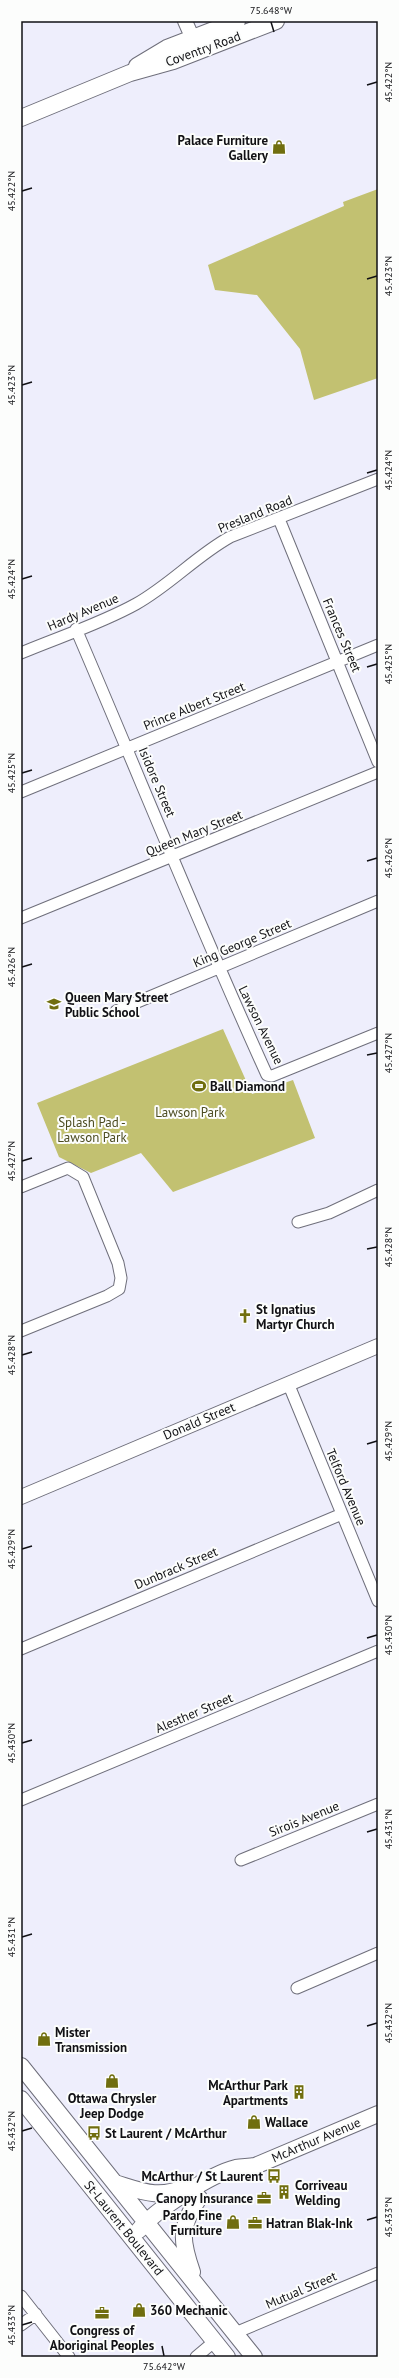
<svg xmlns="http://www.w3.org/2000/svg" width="399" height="2378" font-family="'PT Sans',sans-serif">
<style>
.green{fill:#c2c171}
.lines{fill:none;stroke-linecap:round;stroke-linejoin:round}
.minor-casing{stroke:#6f6f7b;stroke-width:13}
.tertiary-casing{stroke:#6f6f7b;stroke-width:16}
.secondary-casing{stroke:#6f6f7b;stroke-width:18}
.minor{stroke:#fff;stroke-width:11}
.tertiary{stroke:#fff;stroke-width:14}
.secondary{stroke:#fff;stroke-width:16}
.ticks{fill:none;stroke:#111115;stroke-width:1.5}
.labels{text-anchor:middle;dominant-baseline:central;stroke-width:4;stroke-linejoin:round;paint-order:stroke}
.street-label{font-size:13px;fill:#111115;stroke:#fcfdfc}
.poi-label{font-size:13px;font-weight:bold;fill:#111115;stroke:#fcfdfc;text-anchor:start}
.park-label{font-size:13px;fill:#4b4b20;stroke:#fcfdfc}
.neatline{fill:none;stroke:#111115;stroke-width:1.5}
.ticks-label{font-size:10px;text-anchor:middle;fill:#111115}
</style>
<rect width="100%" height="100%" fill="#eeeefc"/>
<path class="green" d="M378,189V378L314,400L300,349L257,295L215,290L208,265L344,206L343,202Z
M223,1029L252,1094L293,1080L315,1138L173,1192L141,1153L91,1173L59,1157L37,1103Z"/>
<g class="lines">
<defs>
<path id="minor" d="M279,519L378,762
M76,629C140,778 200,928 267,1075L272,1076L378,1033
M21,653C59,637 100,624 136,604C170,585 196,556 230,537L378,479
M21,792L378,645
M21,918L378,772
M116,1011L378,901
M21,1187L68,1168L83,1177L118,1263L121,1278L119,1289L107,1296L21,1331
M298,1222L329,1213L378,1190
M288,1383L378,1601
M21,1649L342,1514
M21,1800L378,1651
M241,1860L378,1804
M297,1988L378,1953
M21,2296L69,2357
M21,2325L36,2314
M235,2333L378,2273
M196,2357L215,2341"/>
<path id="tertiary" d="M185,21L197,48
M21,1497L378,1346"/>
<path id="secondary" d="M137,66L167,48L237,21
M21,118L130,73L173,61L276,21
M21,2066L254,2357
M21,2099L227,2357
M115,2183C144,2192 158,2199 187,2187
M139,2230C155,2210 211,2174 236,2168C242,2167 249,2167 255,2166L378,2114
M192,2272C181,2240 179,2227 199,2198"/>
</defs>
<use href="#minor" class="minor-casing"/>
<use href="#tertiary" class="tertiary-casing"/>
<use href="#secondary" class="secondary-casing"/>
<use href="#minor" class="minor"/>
<use href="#tertiary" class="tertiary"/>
<use href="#secondary" class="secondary"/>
</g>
<path class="ticks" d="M271,22L274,32M367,85L377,82M22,191L32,188M367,279L377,276M22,385L32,382M367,473L377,470M22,579L32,576M367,667L377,664M22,773L32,770M367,861L377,858M22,967L32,964M367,1055L377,1053M22,1161L32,1158M367,1249L377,1247M22,1355L32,1352M367,1444L377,1441M22,1549L32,1546M367,1638L377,1635M22,1743L32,1740M367,1832L377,1829M22,1937L32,1934M367,2026L377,2023M22,2131L32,2128M367,2220L377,2217M22,2325L32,2322M162,2346L164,2356"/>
<defs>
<symbol id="shop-bare" viewBox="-9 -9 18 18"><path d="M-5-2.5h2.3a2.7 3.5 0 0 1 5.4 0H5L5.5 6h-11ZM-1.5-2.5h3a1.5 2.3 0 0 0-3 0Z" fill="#706e0f" stroke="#fcfdfc" stroke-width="2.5" paint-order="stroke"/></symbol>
<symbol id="school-bare" viewBox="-9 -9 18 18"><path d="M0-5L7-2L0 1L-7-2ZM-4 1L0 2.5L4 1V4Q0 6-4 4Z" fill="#706e0f" stroke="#fcfdfc" stroke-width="2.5" paint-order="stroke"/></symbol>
<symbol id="stadium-bare" viewBox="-9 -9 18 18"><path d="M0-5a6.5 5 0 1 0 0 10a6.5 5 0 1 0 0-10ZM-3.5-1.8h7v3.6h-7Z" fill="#706e0f" stroke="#fcfdfc" stroke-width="2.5" paint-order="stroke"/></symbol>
<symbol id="church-bare" viewBox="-9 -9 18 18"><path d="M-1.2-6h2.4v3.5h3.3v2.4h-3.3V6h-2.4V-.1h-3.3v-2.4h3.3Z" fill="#706e0f" stroke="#fcfdfc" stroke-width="2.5" paint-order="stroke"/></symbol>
<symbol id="building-bare" viewBox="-9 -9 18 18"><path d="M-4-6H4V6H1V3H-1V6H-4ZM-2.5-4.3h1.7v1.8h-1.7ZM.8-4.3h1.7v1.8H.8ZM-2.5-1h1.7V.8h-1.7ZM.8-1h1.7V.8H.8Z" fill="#706e0f" stroke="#fcfdfc" stroke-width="2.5" paint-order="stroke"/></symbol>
<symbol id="bus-bare" viewBox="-9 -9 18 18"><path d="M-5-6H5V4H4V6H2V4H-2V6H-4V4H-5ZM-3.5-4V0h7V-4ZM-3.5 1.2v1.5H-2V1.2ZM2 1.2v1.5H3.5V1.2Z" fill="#706e0f" stroke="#fcfdfc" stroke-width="2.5" paint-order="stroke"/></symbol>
<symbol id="office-bare" viewBox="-9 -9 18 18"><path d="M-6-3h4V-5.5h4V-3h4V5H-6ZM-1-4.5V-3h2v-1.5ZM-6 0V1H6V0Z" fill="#706e0f" stroke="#fcfdfc" stroke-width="2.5" paint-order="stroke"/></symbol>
</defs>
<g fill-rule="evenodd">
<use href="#shop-bare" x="269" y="137" width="20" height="20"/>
<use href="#school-bare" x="44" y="994" width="20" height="20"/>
<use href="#stadium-bare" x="189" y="1076" width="20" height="20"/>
<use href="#church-bare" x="235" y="1306" width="20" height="20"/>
<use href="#shop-bare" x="34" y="2029" width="20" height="20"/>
<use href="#shop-bare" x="102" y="2071" width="20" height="20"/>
<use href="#building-bare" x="289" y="2082" width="20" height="20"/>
<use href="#shop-bare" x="244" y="2112" width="20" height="20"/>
<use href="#bus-bare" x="84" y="2123" width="20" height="20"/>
<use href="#bus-bare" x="264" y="2166" width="20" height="20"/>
<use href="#building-bare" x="274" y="2182" width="20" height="20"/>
<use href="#office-bare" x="254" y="2188" width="20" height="20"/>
<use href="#shop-bare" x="223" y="2212" width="20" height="20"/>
<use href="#office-bare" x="245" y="2213" width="20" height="20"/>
<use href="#shop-bare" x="129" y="2300" width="20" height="20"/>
<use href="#office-bare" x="92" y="2303" width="20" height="20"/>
</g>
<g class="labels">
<g class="street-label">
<text transform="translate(203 49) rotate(-20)">Coventry Road</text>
<text transform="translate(255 514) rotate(-22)">Presland Road</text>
<text transform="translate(83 612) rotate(-23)">Hardy Avenue</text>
<text transform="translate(342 635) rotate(67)">Frances Street</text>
<text transform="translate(194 706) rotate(-22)">Prince Albert Street</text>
<text transform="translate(157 782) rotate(67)">Isidore Street</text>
<text transform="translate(194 833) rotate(-22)">Queen Mary Street</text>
<text transform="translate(242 943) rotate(-23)">King George Street</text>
<text transform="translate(261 1025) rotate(64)">Lawson Avenue</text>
<text transform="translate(199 1421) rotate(-23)">Donald Street</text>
<text transform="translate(346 1487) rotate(67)">Telford Avenue</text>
<text transform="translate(176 1568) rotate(-23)">Dunbrack Street</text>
<text transform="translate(194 1713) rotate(-23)">Alesther Street</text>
<text transform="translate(304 1819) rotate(-22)">Sirois Avenue</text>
<text transform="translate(316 2140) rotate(-23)">McArthur Avenue</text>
<text transform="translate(124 2228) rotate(51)">St-Laurent Boulevard</text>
<text transform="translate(301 2290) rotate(-23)">Mutual Street</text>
</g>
<g class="poi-label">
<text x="268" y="140" text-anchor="end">Palace Furniture<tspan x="268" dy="15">Gallery</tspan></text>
<text x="65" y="997">Queen Mary Street<tspan x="65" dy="15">Public School</tspan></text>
<text x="210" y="1086">Ball Diamond</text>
<text x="256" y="1309">St Ignatius<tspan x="256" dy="15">Martyr Church</tspan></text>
<text x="55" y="2032">Mister<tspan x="55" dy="15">Transmission</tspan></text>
<text x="288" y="2085" text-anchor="end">McArthur Park<tspan x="288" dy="15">Apartments</tspan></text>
<text x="112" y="2098" text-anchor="middle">Ottawa Chrysler<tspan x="112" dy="15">Jeep Dodge</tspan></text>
<text x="265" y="2122">Wallace</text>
<text x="105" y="2133">St Laurent / McArthur</text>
<text x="263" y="2176" text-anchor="end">McArthur / St Laurent</text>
<text x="295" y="2185">Corriveau<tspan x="295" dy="15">Welding</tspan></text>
<text x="253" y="2198" text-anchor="end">Canopy Insurance</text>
<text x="222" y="2215" text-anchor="end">Pardo Fine<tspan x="222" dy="15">Furniture</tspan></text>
<text x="266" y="2223">Hatran Blak-Ink</text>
<text x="150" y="2310">360 Mechanic</text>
<text x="102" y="2330" text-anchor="middle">Congress of<tspan x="102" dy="15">Aboriginal Peoples</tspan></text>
</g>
<g class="park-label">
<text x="190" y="1112">Lawson Park</text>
<text x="92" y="1122">Splash Pad -<tspan x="92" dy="15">Lawson Park</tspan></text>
</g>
</g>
<rect width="399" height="2378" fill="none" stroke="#fcfdfc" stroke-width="44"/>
<rect x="22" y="22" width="355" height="2334" class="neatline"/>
<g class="ticks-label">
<text x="271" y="14">75.648°W</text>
<text transform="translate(388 82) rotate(-90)" y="4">45.422°N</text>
<text transform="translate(11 191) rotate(-90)" y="4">45.422°N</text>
<text transform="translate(388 276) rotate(-90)" y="4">45.423°N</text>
<text transform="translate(11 385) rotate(-90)" y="4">45.423°N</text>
<text transform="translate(388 470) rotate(-90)" y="4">45.424°N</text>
<text transform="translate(11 579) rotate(-90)" y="4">45.424°N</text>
<text transform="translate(388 664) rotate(-90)" y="4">45.425°N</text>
<text transform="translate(11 773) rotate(-90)" y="4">45.425°N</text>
<text transform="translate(388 858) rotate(-90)" y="4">45.426°N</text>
<text transform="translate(11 967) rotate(-90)" y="4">45.426°N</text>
<text transform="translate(388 1053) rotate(-90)" y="4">45.427°N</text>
<text transform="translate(11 1161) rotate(-90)" y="4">45.427°N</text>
<text transform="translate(388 1247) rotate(-90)" y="4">45.428°N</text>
<text transform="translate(11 1355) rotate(-90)" y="4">45.428°N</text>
<text transform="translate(388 1441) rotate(-90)" y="4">45.429°N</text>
<text transform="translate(11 1549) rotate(-90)" y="4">45.429°N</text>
<text transform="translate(388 1635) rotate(-90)" y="4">45.430°N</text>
<text transform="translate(11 1743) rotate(-90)" y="4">45.430°N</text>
<text transform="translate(388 1829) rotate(-90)" y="4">45.431°N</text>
<text transform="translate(11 1937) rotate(-90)" y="4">45.431°N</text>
<text transform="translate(388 2023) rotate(-90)" y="4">45.432°N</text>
<text transform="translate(11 2131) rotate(-90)" y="4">45.432°N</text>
<text transform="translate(388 2217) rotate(-90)" y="4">45.433°N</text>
<text transform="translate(11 2325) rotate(-90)" y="4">45.433°N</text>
<text x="164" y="2370">75.642°W</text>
</g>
</svg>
